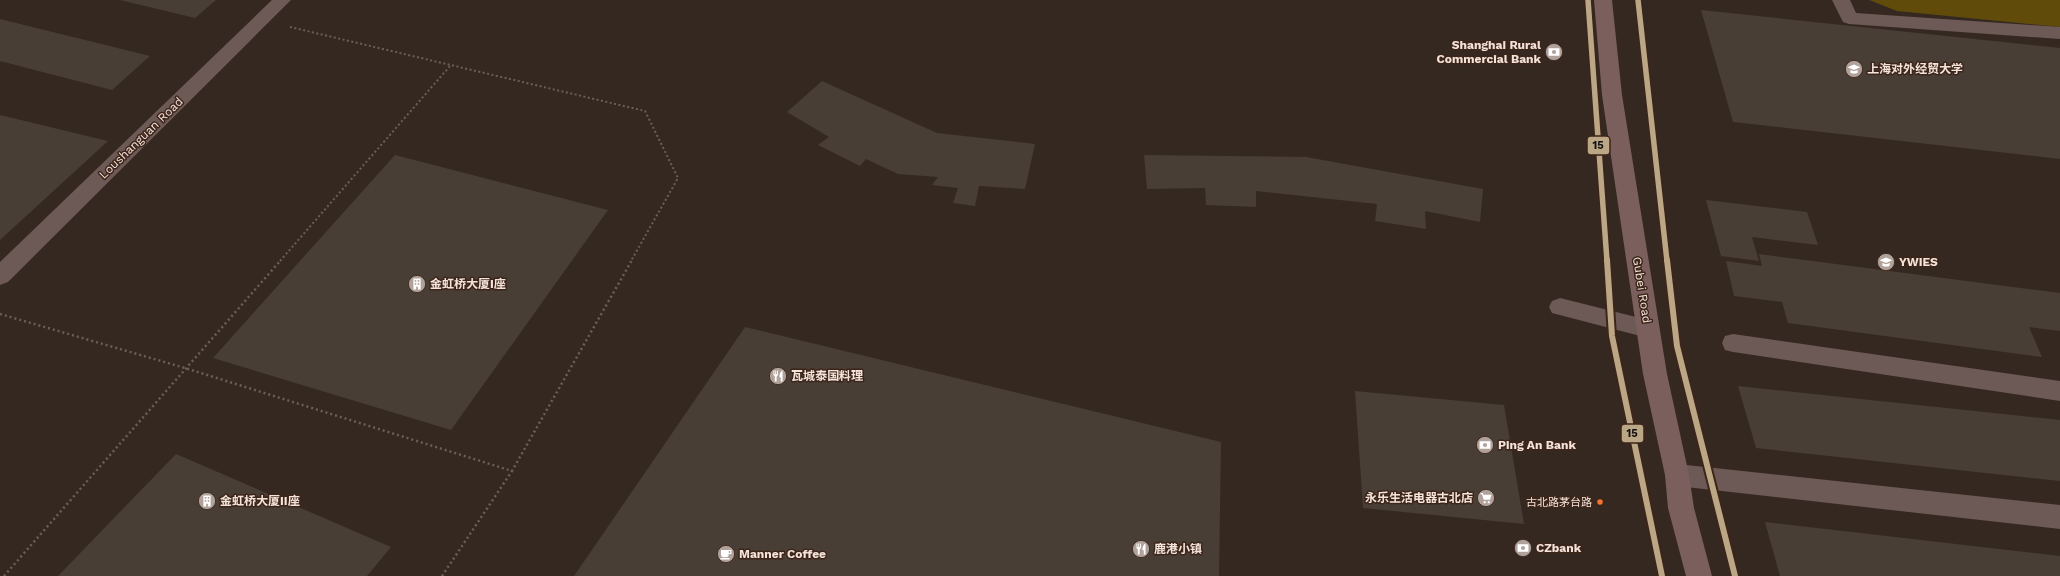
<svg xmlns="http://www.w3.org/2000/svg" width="2060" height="576" font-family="'Work Sans','Noto Sans SC',sans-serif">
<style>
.green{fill:#604b0b}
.building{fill:#483e36}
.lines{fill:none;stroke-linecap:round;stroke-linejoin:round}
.path-far1{stroke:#6c5e5a;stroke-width:2;stroke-dasharray:2 2.5;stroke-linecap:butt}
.path{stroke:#6c5e5a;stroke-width:2.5;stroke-dasharray:2 3;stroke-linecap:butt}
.minor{fill:#6d5956;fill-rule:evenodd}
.major{fill:#7a5f5c;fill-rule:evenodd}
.metro-1-far1-casing{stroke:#3d2519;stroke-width:8}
.metro-1-casing{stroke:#3d2519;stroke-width:10}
.metro-1-far1{stroke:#bba786;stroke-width:5.5}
.metro-1{stroke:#bba786;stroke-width:6}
.bus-dot{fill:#f57335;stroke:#3d2519;stroke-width:1.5}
.labels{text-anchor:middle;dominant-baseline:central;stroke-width:3;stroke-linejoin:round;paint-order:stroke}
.bus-label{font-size:11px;fill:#f3e3db;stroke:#3d2519;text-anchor:end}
.poi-label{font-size:12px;font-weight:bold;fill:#f3e3db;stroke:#3d2519;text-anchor:start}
.street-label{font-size:12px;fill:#f3e3db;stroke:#3d2519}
.line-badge{stroke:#3d2519;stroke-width:1.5}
.pale-badge-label{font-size:11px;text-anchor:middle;font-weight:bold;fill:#111}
</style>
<rect width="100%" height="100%" fill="#352821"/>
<path class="green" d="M1869,0H2060V27L1897,11Z"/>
<path class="building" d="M120,0H216L195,18Z
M1701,10L2060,48V159L1733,122Z
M0,19L150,56L112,90L0,61Z
M822,81L937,133L1035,144L1025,189L979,186L975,206L953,203L958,188L932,185L938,177L898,174L866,159L860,166L818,145L829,137L787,112Z
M0,115L108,141L0,240Z
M395,155L608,210L451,430L213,358Z
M1144,155L1306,157L1483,189L1480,222L1425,211L1426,229L1375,221L1377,204L1256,191V207L1206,205L1205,188L1147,189Z
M1706,200L1807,212L1818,245L1752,237L1759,261L1721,256Z
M1759,254L2060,293V331L2029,327L2042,357L1788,323L1782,302L1734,296L1726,261L1762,266Z
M745,327L1221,442L1219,576H574Z
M1738,386L2060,420V481L1756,448Z
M1355,391L1504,405L1524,524L1363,508Z
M176,454L391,547L367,576H58Z
M1765,522L2060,556V576H1780Z"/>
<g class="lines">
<path class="path-far1" d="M290,27L645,111L678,178L631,261
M280,261L450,66"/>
<path class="path" d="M0,314L185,368L512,471L632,260
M4,576L281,260
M442,576L512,471"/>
<path class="minor" d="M272,0H291L8,282L0,285V262Z
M1832,0H1850L1856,13L2060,27V39L1849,24L1843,22Z
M1560,298L1656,322L1659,329L1656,336L1648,338L1552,313L1549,307L1552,301Z
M1733,334L2060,381V401L1733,352L1725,350L1722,343L1725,336Z
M1677,464L2060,505V529L1677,486L1668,483L1665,475L1668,467Z"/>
<path class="major" d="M1594,0H1612L1622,95L1667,374L1689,475L1694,508L1712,576H1686L1668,508L1665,475L1643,374L1602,95Z"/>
<defs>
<path id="metro-1-far1" d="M1588,0L1607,261
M1638,0L1667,261"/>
<path id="metro-1" d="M1607,260L1612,336L1662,576
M1667,260L1677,346L1735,576"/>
</defs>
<use href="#metro-1-far1" class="metro-1-far1-casing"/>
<use href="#metro-1" class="metro-1-casing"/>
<use href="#metro-1-far1" class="metro-1-far1"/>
<use href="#metro-1" class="metro-1"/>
</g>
<defs>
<symbol id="bank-disc" viewBox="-11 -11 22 22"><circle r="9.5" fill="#b0a29a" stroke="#3d2519"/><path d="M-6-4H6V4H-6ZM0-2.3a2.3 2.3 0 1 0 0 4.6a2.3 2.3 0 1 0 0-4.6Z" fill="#fff"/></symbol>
<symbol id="school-disc" viewBox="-11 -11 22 22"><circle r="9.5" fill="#b0a29a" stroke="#3d2519"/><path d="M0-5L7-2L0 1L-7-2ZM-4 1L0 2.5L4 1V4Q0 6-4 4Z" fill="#fff"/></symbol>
<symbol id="building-disc" viewBox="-11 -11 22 22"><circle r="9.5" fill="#b0a29a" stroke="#3d2519"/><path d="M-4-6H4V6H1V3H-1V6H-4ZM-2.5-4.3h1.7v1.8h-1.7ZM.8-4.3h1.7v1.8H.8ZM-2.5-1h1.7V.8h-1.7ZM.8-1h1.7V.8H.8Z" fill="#fff"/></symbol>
<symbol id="restaurant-disc" viewBox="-11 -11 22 22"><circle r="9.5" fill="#b0a29a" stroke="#3d2519"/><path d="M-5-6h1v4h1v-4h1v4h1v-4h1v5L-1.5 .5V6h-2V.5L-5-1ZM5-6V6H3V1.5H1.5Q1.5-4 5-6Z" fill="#fff"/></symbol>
<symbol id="supermarket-disc" viewBox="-11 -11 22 22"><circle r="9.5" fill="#b0a29a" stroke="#3d2519"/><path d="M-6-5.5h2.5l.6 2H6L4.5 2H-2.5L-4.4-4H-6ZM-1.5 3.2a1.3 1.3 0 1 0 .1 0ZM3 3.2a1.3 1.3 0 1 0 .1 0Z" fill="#fff"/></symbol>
<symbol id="cafe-disc" viewBox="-11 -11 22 22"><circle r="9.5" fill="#b0a29a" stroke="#3d2519"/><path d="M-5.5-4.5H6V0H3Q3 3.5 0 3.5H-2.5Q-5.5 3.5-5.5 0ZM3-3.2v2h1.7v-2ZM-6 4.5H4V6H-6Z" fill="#fff"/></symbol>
</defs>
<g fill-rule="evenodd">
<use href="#bank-disc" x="1544" y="42" width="20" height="20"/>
<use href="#school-disc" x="1844" y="59" width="20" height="20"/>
<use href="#school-disc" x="1876" y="252" width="20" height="20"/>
<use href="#building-disc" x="407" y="274" width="20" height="20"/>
<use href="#restaurant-disc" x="768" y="366" width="20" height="20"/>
<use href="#bank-disc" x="1475" y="435" width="20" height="20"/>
<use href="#supermarket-disc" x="1476" y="488" width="20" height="20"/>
<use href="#building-disc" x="197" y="491" width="20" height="20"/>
<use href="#bank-disc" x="1513" y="538" width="20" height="20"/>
<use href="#restaurant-disc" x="1131" y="539" width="20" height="20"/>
<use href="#cafe-disc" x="716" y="544" width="20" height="20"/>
</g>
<circle class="bus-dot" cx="1600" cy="502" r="3.5"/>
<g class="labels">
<g class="bus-label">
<text x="1592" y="502">古北路茅台路</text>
</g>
<g class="poi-label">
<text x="1541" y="45" text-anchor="end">Shanghai Rural<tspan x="1541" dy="14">Commercial Bank</tspan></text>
<text x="1867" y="69">上海对外经贸大学</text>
<text x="1899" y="262">YWIES</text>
<text x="430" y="284">金虹桥大厦I座</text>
<text x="791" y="376">瓦城泰国料理</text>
<text x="1498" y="445">Ping An Bank</text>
<text x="1473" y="498" text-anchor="end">永乐生活电器古北店</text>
<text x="220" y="501">金虹桥大厦II座</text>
<text x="1536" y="548">CZbank</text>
<text x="1154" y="549">鹿港小镇</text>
<text x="739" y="554">Manner Coffee</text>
</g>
<g class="street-label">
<text transform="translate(141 138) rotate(-44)">Loushanguan Road</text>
<text transform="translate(1642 290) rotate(81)">Gubei Road</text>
</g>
</g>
<g class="line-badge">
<rect x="1587" y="136" width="23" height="19" rx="4" fill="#bba786"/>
<rect x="1621" y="424" width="23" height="19" rx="4" fill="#bba786"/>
</g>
<g class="pale-badge-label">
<text x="1598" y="149">15</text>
<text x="1632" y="437">15</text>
</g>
</svg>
